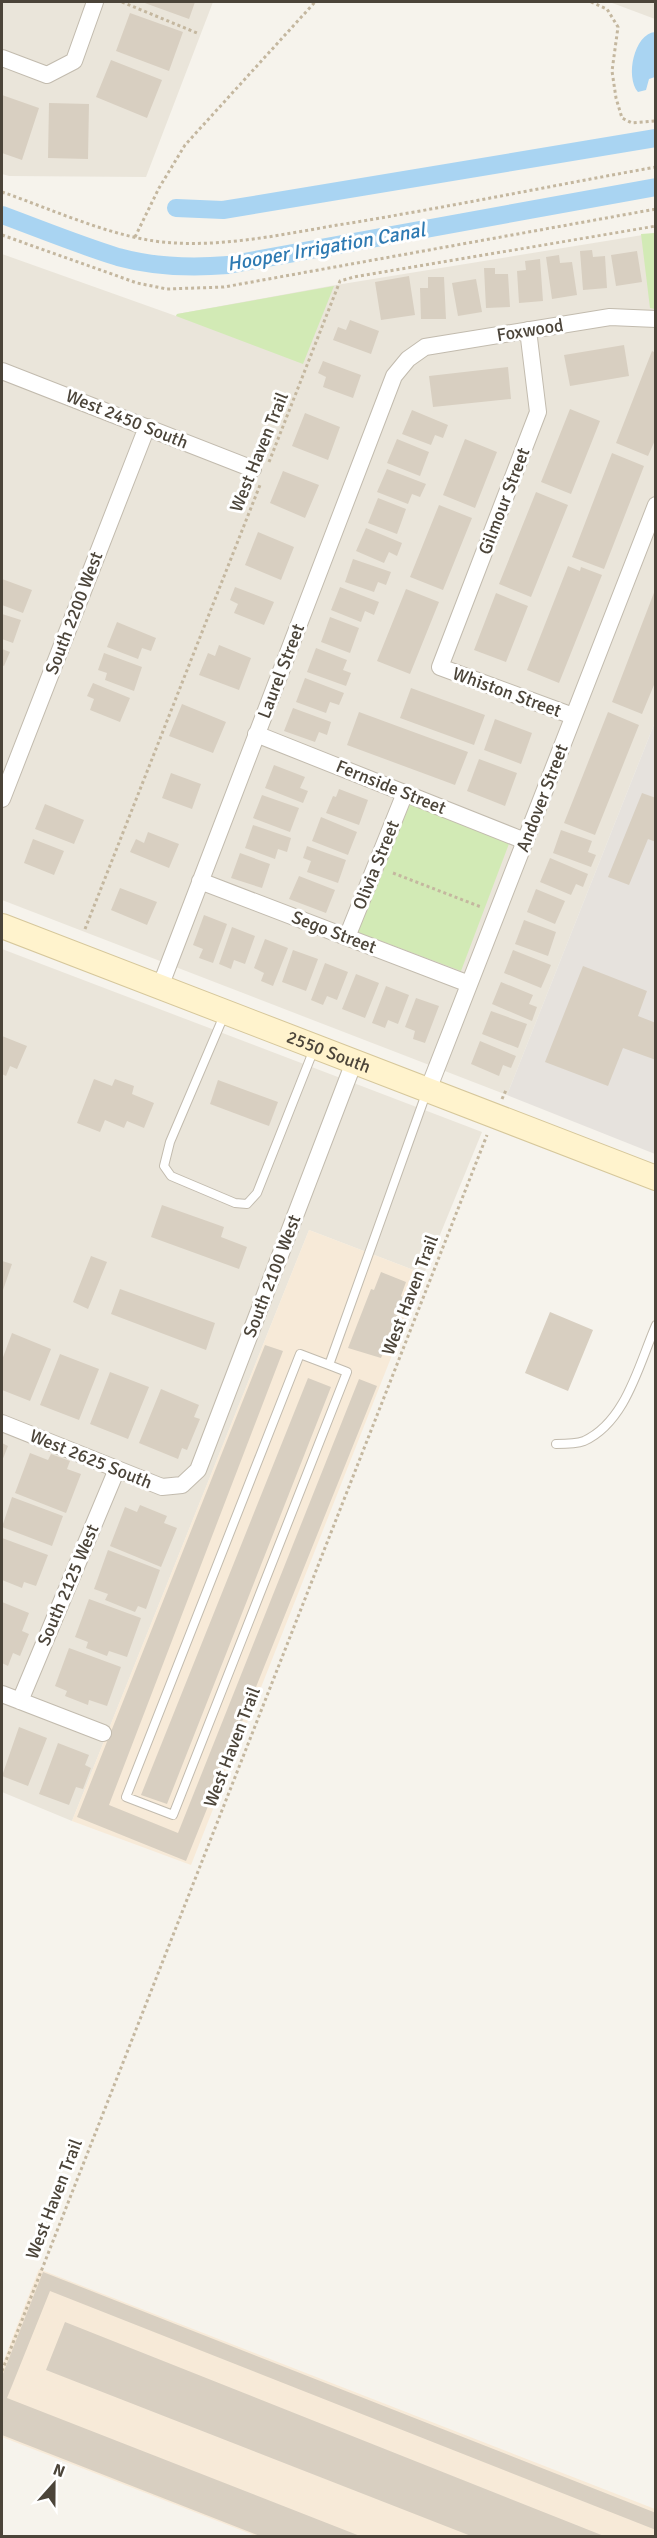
<svg xmlns="http://www.w3.org/2000/svg" width="657" height="2538" font-family="Signika,sans-serif">
<style>
.residential{fill:#eae5da}
.commercial{fill:#f7ead8}
.industrial{fill:#e6e2dd}
.green{fill:#d2eab5}
.water{fill:#a9d4f2}
.lines{fill:none;stroke-linecap:round;stroke-linejoin:round}
.canal{stroke:#a9d4f2;stroke-width:18}
.building{fill:#d8cfc1}
.lane-casing{stroke:#c2bbae;stroke-width:10}
.street-casing{stroke:#c2bbae;stroke-width:18}
.secondary-casing{stroke:#d6c79b;stroke-width:26}
.path{stroke:#c4b79f;stroke-width:3;stroke-dasharray:3 3;stroke-linecap:butt}
.lane{stroke:#fff;stroke-width:8}
.street{stroke:#fff;stroke-width:16}
.secondary{stroke:#fff3cd;stroke-width:24}
.labels{text-anchor:middle;dominant-baseline:central;stroke-width:6;stroke-linejoin:round;paint-order:stroke}
.street-label{font-size:18px;fill:#4b4439;stroke:#fff}
.water-label{font-size:20px;font-style:italic;fill:#2e7ab2;stroke:#fff}
</style>
<rect width="100%" height="100%" fill="#f6f3ec"/>
<path class="residential" d="M2,2H213L146,177L9,176L2,174Z
M609,2H655V19L615,4Z
M655,233V722L507,1095L2,900V254L176,316L177,314L330,286Z
M2,949L482,1132L424,1274L309,1230L72,1821L2,1792Z"/>
<path class="commercial" d="M309,1230L424,1274L191,1865L72,1821Z
M39,2269L655,2509V2536H256L2,2437V2365Z"/>
<path class="industrial" d="M655,722V1154L507,1095Z"/>
<path class="green" d="M655,233H656L655,309L650,308L641,234Z
M334,286L303,364L176,316L177,314Z
M406,802L510,841L461,971L357,932Z"/>
<path class="water" d="M655,32V77L649,79L646,90L638,92C625,77 634,34 655,32Z"/>
<g class="lines">
<path class="canal" d="M176,208L223,210L656,138
M2,215C40,229 79,245 118,257C154,267 191,268 228,265L656,187"/>
</g>
<path class="building" d="M142,2H195L189,19Z
M130,13L183,32L169,71L116,51Z
M111,60L162,80L147,118L96,97Z
M2,95L39,108L22,160L2,153Z
M49,103L89,104L88,159L48,158Z
M592,250L593,257L605,256L607,288L583,290L580,251Z
M637,251L642,282L616,286L611,255Z
M559,255L560,263L572,262L577,295L552,299L546,257Z
M540,259L543,301L519,303L517,271L526,270L525,261Z
M484,268H495V274H508L510,307L486,308Z
M409,276L415,315L381,320L375,282Z
M428,277H444L446,319H421L420,288H428Z
M476,279L482,312L458,316L452,283Z
M350,320L379,331L371,354L333,340L338,327L346,330Z
M624,345L629,376L570,386L564,355Z
M652,351L656,353V438L648,456L616,443Z
M323,361L361,375L353,398L323,387L326,377L318,373Z
M508,367L511,399L433,407L429,376Z
M570,409L600,421L571,494L541,482Z
M412,410L448,425L443,438L435,435L431,445L402,434Z
M305,413L340,427L328,460L292,446Z
M397,439L429,452L420,476L387,463Z
M465,439L497,452L475,508L443,495Z
M612,453L644,466L604,569L572,557Z
M387,469L426,484L420,497L412,494L408,504L377,492Z
M283,471L319,485L305,518L270,503Z
M536,492L568,505L531,597L499,584Z
M378,498L406,509L397,534L368,523Z
M439,505L472,518L443,590L410,577Z
M366,528L402,543L397,556L389,552L384,563L356,551Z
M258,532L294,547L281,580L245,565Z
M353,559L391,572L386,585L378,582L374,592L345,582Z
M568,566L580,571L581,567L602,575L559,683L527,670Z
M2,579L32,590L23,613L2,605Z
M235,587L274,602L264,625L234,613L238,604L230,600Z
M340,587L379,602L374,615L365,611L361,622L331,610Z
M406,589L439,602L410,674L377,661Z
M655,590L656,680L642,714L612,702Z
M496,593L528,606L506,662L474,650Z
M2,614L21,620L13,643L2,639Z
M330,617L359,628L350,653L321,642Z
M117,622L156,638L151,651L142,648L138,659L107,647Z
M219,645L251,658L239,690L199,675L208,653L215,656Z
M316,648L347,660L343,670L351,673L346,686L307,672Z
M2,649L10,652L4,666L2,665Z
M104,653L142,667L134,691L105,680L107,673L98,670Z
M305,678L344,693L339,705L330,702L326,713L296,702Z
M93,683L130,698L120,722L90,710L94,699L87,696Z
M411,688L485,715L474,745L400,718Z
M182,704L226,722L213,753L169,736Z
M293,708L331,722L327,735L319,732L315,742L284,731Z
M359,712L468,752L455,785L347,745Z
M608,712L639,725L595,835L564,823Z
M495,719L532,733L521,764L484,750Z
M479,759L517,773L505,806L467,791Z
M274,765L305,777L300,788L308,791L303,803L265,788Z
M171,773L201,784L192,809L162,798Z
M339,789L368,800L359,825L326,813L333,796L336,797Z
M642,793L656,798V842L648,839L629,885L608,877Z
M262,795L299,808L290,832L253,818Z
M45,804L84,820L74,844L35,829Z
M321,817L357,832L348,855L312,841Z
M253,825L291,838L287,852L278,849L275,859L245,848Z
M561,830L592,841L588,852L596,855L591,867L553,853Z
M148,832L179,844L169,868L130,852L136,839L144,843Z
M33,839L64,851L54,875L24,863Z
M307,846L346,860L338,883L307,872L311,861L303,858Z
M240,853L270,864L262,888L231,878Z
M550,858L588,874L583,887L576,884L571,895L540,882Z
M299,876L335,890L326,913L289,899Z
M120,888L157,902L147,925L111,910Z
M536,889L565,901L555,924L527,912Z
M204,915L227,924L213,963L199,958L203,949L193,945Z
M524,920L556,932L548,956L515,944Z
M232,927L255,936L245,964L234,960L231,969L219,964Z
M265,939L288,948L273,986L261,981L264,973L254,968Z
M293,950L318,959L306,991L282,982Z
M513,950L551,965L541,988L504,973Z
M325,963L348,972L337,1000L327,996L323,1005L311,1000Z
M583,966L647,991L638,1016L656,1023V1060L623,1048L608,1086L545,1062Z
M356,974L379,983L365,1018L342,1009Z
M501,982L533,995L529,1004L537,1007L532,1021L492,1004Z
M386,986L409,995L398,1024L388,1020L385,1028L372,1023Z
M416,998L439,1006L425,1043L413,1039L415,1031L405,1027Z
M491,1011L527,1024L518,1048L482,1034Z
M2,1036L27,1046L17,1069L10,1066L6,1076L2,1074Z
M480,1041L516,1056L511,1068L503,1065L499,1076L471,1064Z
M94,1079L112,1086L115,1079L134,1086L132,1094L154,1103L144,1128L127,1121L124,1128L105,1120L100,1132L77,1123Z
M218,1080L278,1102L269,1126L210,1104Z
M162,1205L224,1227L221,1237L247,1247L239,1269L151,1237Z
M91,1256L107,1262L88,1309L73,1302Z
M2,1261L12,1264L2,1293Z
M381,1272L406,1282L401,1296L404,1298L381,1358L348,1348L371,1289L374,1290Z
M120,1289L215,1323L206,1350L111,1314Z
M550,1312L593,1330L568,1391L525,1373Z
M12,1333L51,1349L30,1401L2,1390V1360Z
M265,1345L283,1351L109,1805L178,1833L359,1379L377,1386L186,1861L77,1817Z
M60,1354L99,1369L79,1420L40,1405Z
M110,1372L149,1387L128,1439L90,1424Z
M308,1378L331,1387L167,1804L141,1795Z
M161,1389L199,1405L194,1417L200,1419L187,1450L182,1448L178,1459L139,1443Z
M2,1443L8,1446L2,1461Z
M30,1453L48,1460L51,1454L70,1461L67,1469L81,1474L66,1513L15,1493Z
M12,1497L63,1516L52,1546L2,1527Z
M140,1505L167,1516L164,1523L177,1528L161,1567L110,1546L125,1507L137,1512Z
M2,1538L48,1555L36,1586L24,1582L22,1588L2,1580Z
M108,1550L160,1570L146,1609L138,1606L135,1612L105,1600L108,1594L94,1589Z
M89,1599L141,1618L127,1657L109,1651L107,1656L86,1648L88,1642L75,1637Z
M2,1602L29,1613L22,1631L29,1634L20,1656L13,1653L8,1666L2,1663Z
M69,1648L121,1667L107,1706L89,1700L88,1705L65,1696L67,1691L55,1686Z
M19,1727L47,1738L28,1786L2,1776Z
M58,1743L89,1755L85,1765L91,1768L83,1789L76,1787L69,1805L39,1794Z
M43,2272L656,2513V2530L50,2291L7,2398L360,2536H260L2,2435V2376Z
M65,2322L604,2536H471L46,2370Z"/>
<g class="lines">
<defs>
<path id="lane" d="M225,1013L170,1142L164,1166L171,1176L235,1203L247,1204L257,1193L314,1049
M329,1365L300,1354L126,1797L173,1815L347,1372L329,1365L427,1091
M556,1444C565,1444 576,1444 584,1441C626,1422 639,1364 656,1325"/>
<path id="street" d="M2,58L47,75L74,61L95,2
M528,330L538,412L440,667L573,716
M2,371L253,469
M256,734L525,841
M2,799L147,427
M200,881L469,984
M347,937L405,793
M160,987L394,376L408,359L425,347L610,317L656,319
M428,1090L656,505
M2,1423L162,1487L182,1485L198,1470L354,1062
M2,1694L103,1733
M20,1701L117,1469"/>
<g id="secondary">
<path id="s1" d="M2,926L656,1178"/>
</g>
</defs>
<use href="#lane" class="lane-casing"/>
<use href="#street" class="street-casing"/>
<use href="#secondary" class="secondary-casing"/>
<path class="path" d="M122,2L197,33
M591,2L607,9L618,27L612,71L616,98L622,118L632,123L656,121
M2,192C54,210 120,241 175,243C229,246 285,234 338,225C444,208 550,186 656,167
M2,235L137,283L167,289L224,287L656,209
M135,237L159,188L185,145L315,2
M269,462L340,281L354,277L656,226
M393,873L481,907
M85,929L260,485
M502,1099L506,1090
M2,2371L487,1135"/>
<use href="#lane" class="lane"/>
<use href="#street" class="street"/>
<use href="#secondary" class="secondary"/>
</g>
<g class="labels">
<g class="street-label">
<text transform="translate(530 330) rotate(-9)">Foxwood</text>
<text transform="translate(127 419) rotate(22)">West 2450 South</text>
<text transform="translate(259 452) rotate(-68)">West Haven Trail</text>
<text transform="translate(504 501) rotate(-69)">Gilmour Street</text>
<text transform="translate(74 613) rotate(-69)">South 2200 West</text>
<text transform="translate(281 671) rotate(-69)">Laurel Street</text>
<text transform="translate(507 692) rotate(20)">Whiston Street</text>
<text transform="translate(391 787) rotate(22)">Fernside Street</text>
<text transform="translate(542 798) rotate(-69)">Andover Street</text>
<text transform="translate(376 865) rotate(-68)">Olivia Street</text>
<text transform="translate(334 932) rotate(21)">Sego Street</text>
<text stroke="none"><textPath href="#s1" startOffset="350">2550 South</textPath></text>
<text transform="translate(272 1276) rotate(-69)">South 2100 West</text>
<text transform="translate(410 1295) rotate(-69)">West Haven Trail</text>
<text transform="translate(91 1459) rotate(22)">West 2625 South</text>
<text transform="translate(68 1585) rotate(-67)">South 2125 West</text>
<text transform="translate(232 1747) rotate(-69)">West Haven Trail</text>
<text transform="translate(54 2199) rotate(-69)">West Haven Trail</text>
</g>
<g class="water-label">
<text transform="translate(326 247) rotate(-10)">Hooper Irrigation Canal</text>
</g>
</g>
<rect width="657" height="2538" fill="none" stroke="#4b4439" stroke-width="6"/>
<g transform="translate(54 2484) rotate(21)" stroke="#ffffff" stroke-width="4.5" paint-order="stroke">
<path d="M0-4.5L10 22L0 15L-10 22Z" fill="#4b4439"/>
<text y="-9" font-size="16" font-weight="bold" text-anchor="middle" fill="#4b4439">N</text>
</g>
</svg>
